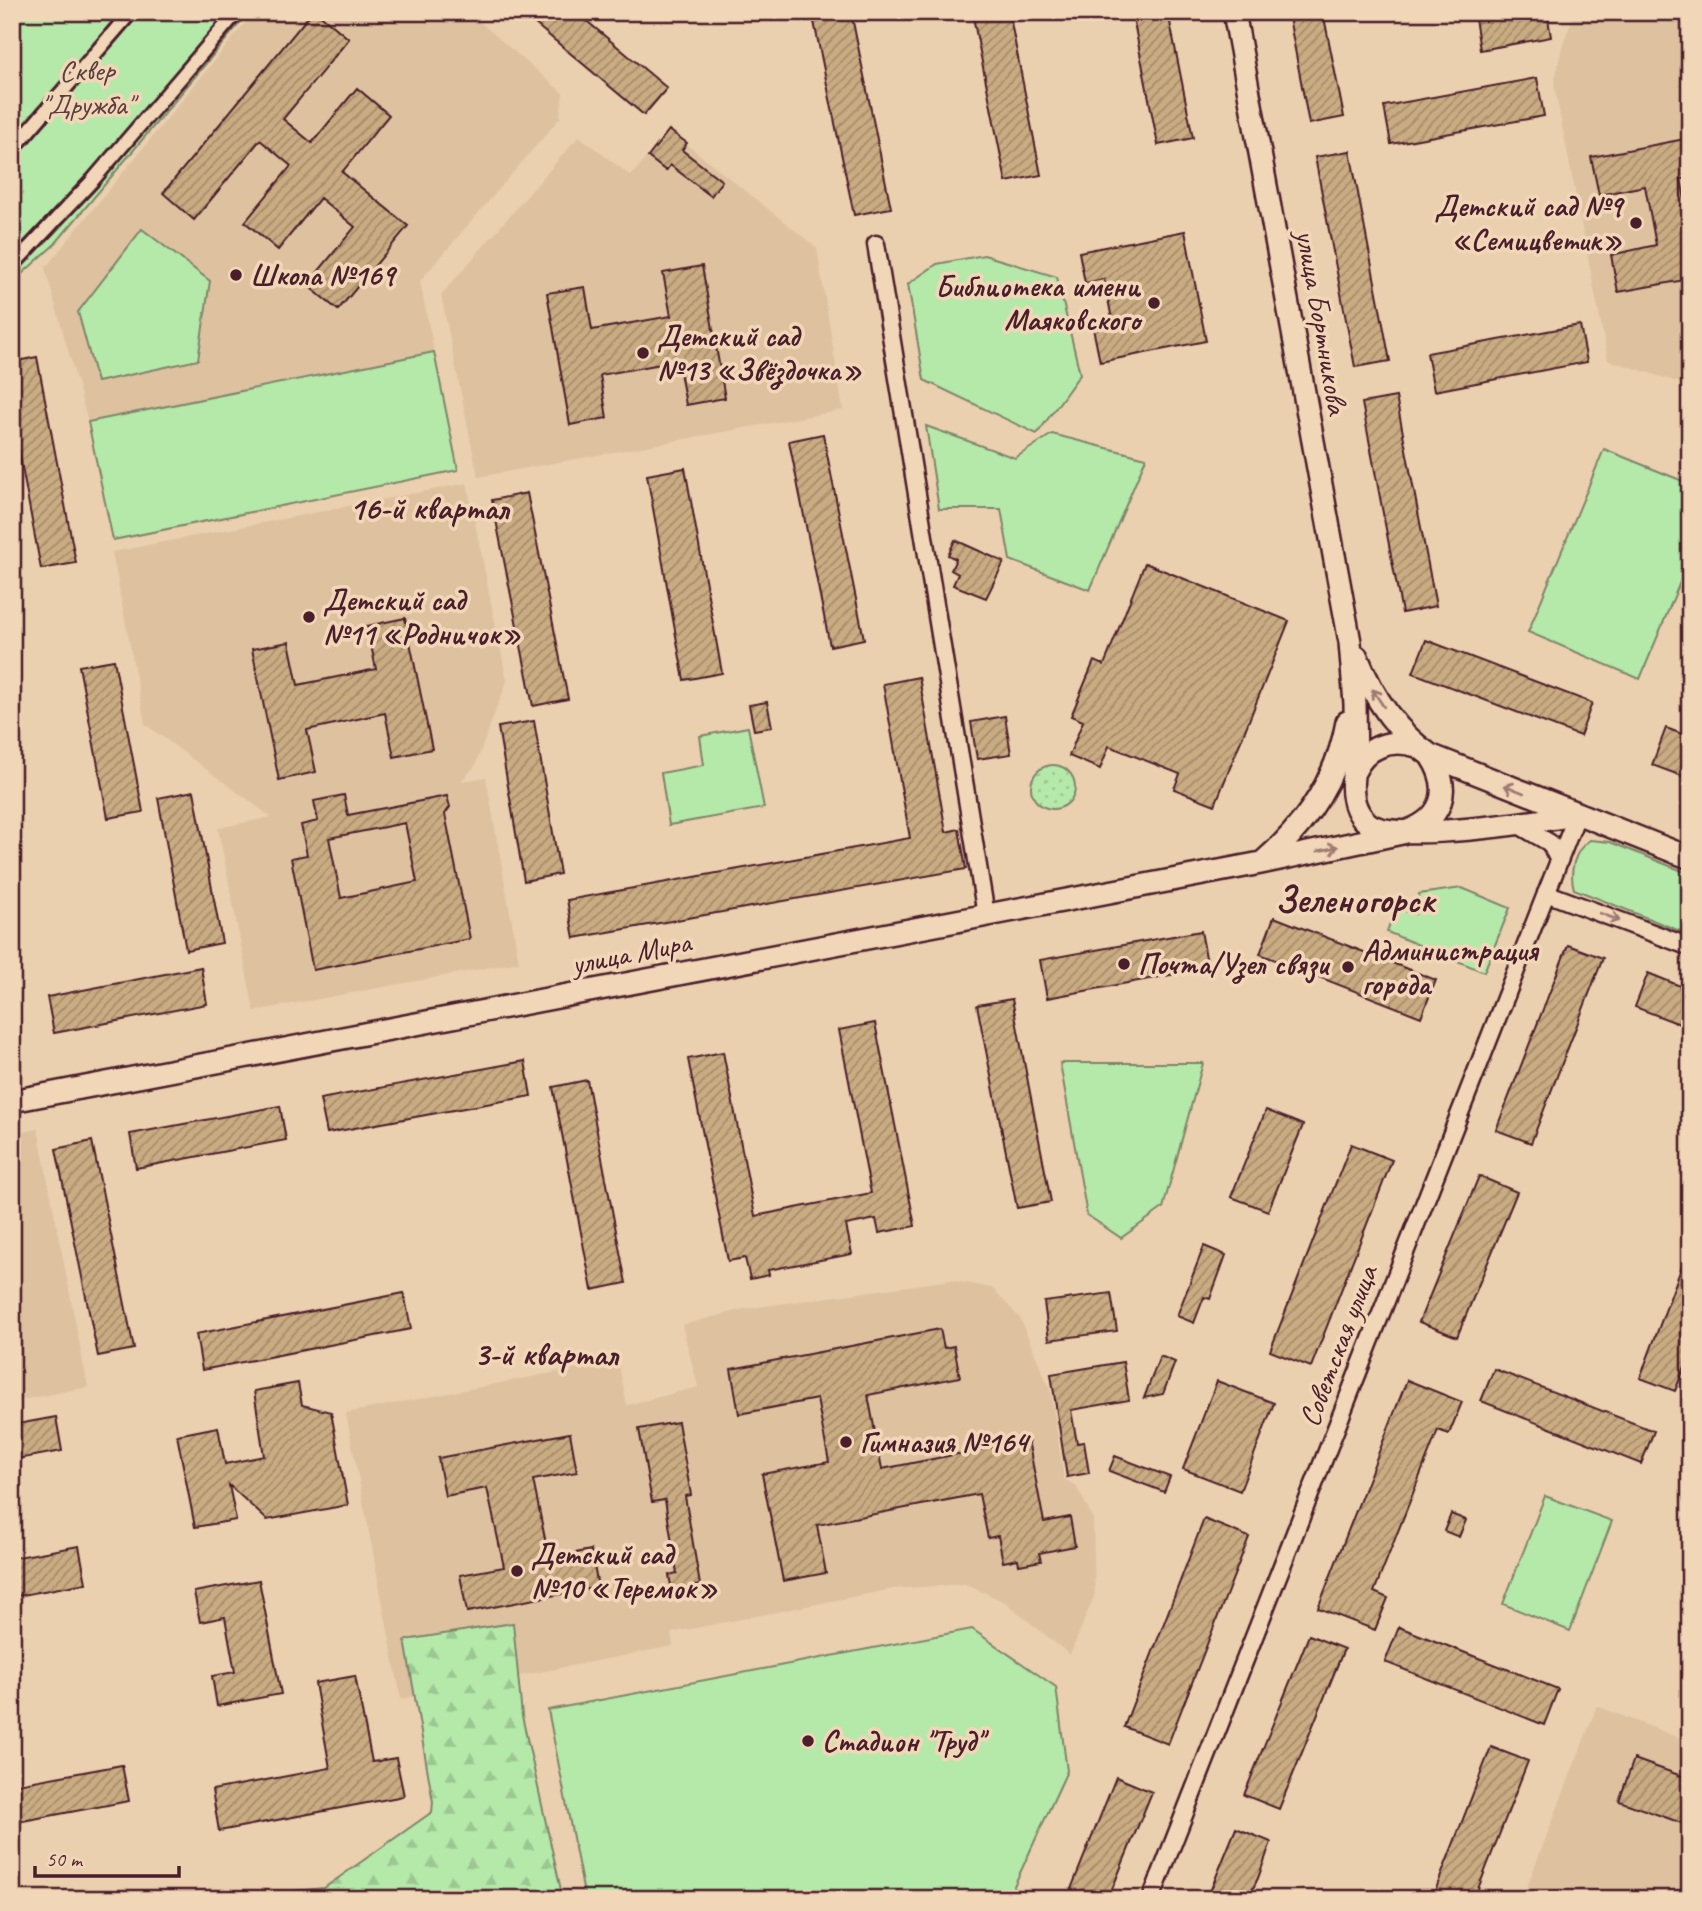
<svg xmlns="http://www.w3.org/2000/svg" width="1702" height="1911" font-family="Caveat,sans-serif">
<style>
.built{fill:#dec2a0}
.grass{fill:url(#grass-dots);stroke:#7f846a;stroke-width:2}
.forest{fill:url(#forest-firs);stroke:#7f846a;stroke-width:2}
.green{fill:#b4e9aa;stroke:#7f846a;stroke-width:2}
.building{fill:url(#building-hatch);stroke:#4a1f2b;stroke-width:2;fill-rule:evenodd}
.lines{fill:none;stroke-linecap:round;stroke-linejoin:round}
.pedestrian-casing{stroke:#4a1f2b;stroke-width:18}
.minor-casing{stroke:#4a1f2b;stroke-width:21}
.tertiary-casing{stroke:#4a1f2b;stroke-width:26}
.pedestrian{stroke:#f1d6b8;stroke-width:12}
.minor{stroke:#f1d6b8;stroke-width:16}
.tertiary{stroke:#f1d6b8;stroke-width:21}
.oneway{stroke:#9e7a72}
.poi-dot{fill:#4a1f2b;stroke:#f1d6b8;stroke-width:2.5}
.labels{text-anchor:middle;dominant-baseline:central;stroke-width:7;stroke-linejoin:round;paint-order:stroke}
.park-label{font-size:30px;fill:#5a3d3e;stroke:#f1d6b8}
.poi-label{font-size:30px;font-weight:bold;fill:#4a1f2b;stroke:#f1d6b8;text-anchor:start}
.street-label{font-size:30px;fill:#4a1f2b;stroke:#f1d6b8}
.quarter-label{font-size:33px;font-weight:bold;fill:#4a1f2b;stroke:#f1d6b8}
.district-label{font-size:37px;font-weight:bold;fill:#4a1f2b;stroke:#f1d6b8}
</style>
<defs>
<pattern id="grass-dots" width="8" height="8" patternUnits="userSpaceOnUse" patternTransform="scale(1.75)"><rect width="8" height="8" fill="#b4e9aa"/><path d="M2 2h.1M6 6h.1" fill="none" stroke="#9cc792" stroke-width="1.8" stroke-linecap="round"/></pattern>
<pattern id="forest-firs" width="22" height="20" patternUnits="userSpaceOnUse" patternTransform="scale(1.75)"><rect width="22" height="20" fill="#b4e9aa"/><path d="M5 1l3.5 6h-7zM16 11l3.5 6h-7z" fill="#9cc792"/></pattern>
<pattern id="building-hatch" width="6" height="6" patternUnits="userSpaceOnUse" patternTransform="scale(1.75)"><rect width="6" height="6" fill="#caac82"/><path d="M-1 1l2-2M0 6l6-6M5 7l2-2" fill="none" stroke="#a68b6b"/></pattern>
</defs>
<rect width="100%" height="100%" fill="#ebd0af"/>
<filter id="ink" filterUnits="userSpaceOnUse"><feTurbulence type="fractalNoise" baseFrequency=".0143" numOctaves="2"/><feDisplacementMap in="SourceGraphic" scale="14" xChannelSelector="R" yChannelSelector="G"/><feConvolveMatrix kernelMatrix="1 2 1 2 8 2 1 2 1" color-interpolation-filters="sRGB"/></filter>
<g filter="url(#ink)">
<path class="built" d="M254,12H468L563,93L560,118L420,281L458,470L113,540L88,422L45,268Z
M1574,15L1690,21V386L1608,360L1554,85L1562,46Z
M669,130L817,248L843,410L478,477L441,295L579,136L631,176Z
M467,483L507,681L475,766L461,781L486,777L519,962L254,1011L218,828L271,817L145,724L112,552Z
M38,1129L88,1387L12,1402V1134Z
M951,1280L992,1288L1020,1318L1051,1392L1064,1479L1076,1486L1093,1517L1095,1594L1070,1655L1005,1602L965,1584L893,1589L671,1633L673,1646L401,1699L346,1413L618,1360L627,1405L698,1387L682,1325L743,1309Z
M1597,1706L1690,1742V1899H1522Z"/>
<path class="grass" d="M1031 787a22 22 0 1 1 44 0a22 22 0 1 1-44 0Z"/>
<path class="forest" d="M513,1623L522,1716L563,1899H215L324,1888L432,1812L433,1802L405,1640Z"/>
<path class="green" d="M12,12H249L55,244L12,283Z
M142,229L210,281L198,360L97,382L78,312Z
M984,255L1057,277L1080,374L1037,434L924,380L908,284L937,264Z
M434,352L458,470L113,540L88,422Z
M926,426L1015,458L1052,434L1146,458L1090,590L1010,560L1001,509H939Z
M1604,449L1690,484V558L1640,679L1528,632Z
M748,727L764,808L669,825L661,773L704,765L700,736Z
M1590,840L1610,842L1690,874V935L1574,889C1569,872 1574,850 1590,840Z
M1462,888L1510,908L1484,972L1387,932L1395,908L1415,914L1419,894Z
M1060,1063H1203L1163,1208L1121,1238L1087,1215Z
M1545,1496L1612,1521L1570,1631L1503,1604Z
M972,1629L1056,1687L1067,1771L1008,1899H585L548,1710Z"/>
<path class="building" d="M312,12H317L349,39L283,119L312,143L357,88L389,115L342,172L408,226L338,310L307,285L355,227L320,198L278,250L245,222L291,166L260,140L194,220L163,193Z
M521,12H576L667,88L644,115Z
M812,12H851L891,208L854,215Z
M972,12H1009L1041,175L1006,182Z
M1132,12H1168L1193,138L1158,145Z
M1288,12H1323L1344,117L1309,124Z
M1474,12H1547L1551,37L1480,50Z
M1537,78L1544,116L1391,144L1384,106Z
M669,130L687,143L682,150L722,181L711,196L670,165L666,171L648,157Z
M1690,138V178L1681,179L1690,225V279L1618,292L1611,255L1656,245L1645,186L1599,195L1591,157Z
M1350,151L1390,361L1355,367L1315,157Z
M1185,231L1206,341L1100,362L1093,328L1113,324L1104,279L1085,283L1079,252Z
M702,266L725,398L686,405L678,361L600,375L607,418L570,425L547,293L585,287L592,330L671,316L663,273Z
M1580,325L1587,362L1434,391L1427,353Z
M37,357L76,563L41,569L12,414V362Z
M1396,397L1436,606L1402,613L1362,403Z
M823,434L864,639L830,646L789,441Z
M685,468L722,673L684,680L647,475Z
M527,493L568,699L533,706L492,500Z
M955,540L1004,562L986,598L953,585L958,574L951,570L956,559L948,555Z
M1145,563L1289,621L1215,805L1174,789L1180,774L1109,746L1100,769L1069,756L1083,721L1071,716L1094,661L1104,665Z
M405,618L432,749L394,757L385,713L307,730L316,772L279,780L252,649L289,642L298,685L376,669L367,626Z
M1426,640L1592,703L1580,736L1413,673Z
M114,660L143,812L108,818L79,666Z
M919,677L946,832L959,829L966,869L574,938L567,900L910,838L883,684Z
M767,702L772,727L754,730L749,705Z
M1005,716L1011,754L977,759L971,722Z
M534,721L560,874L524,881L498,727Z
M1666,728L1690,737V779L1652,765Z
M194,791L222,943L186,950L158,798Z
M344,795L348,815L447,796L450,807L445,814L470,939L313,970L291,858L307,855L301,825L318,821L314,801ZM405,823L417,882L341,898L329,838Z
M1274,917L1436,980L1421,1017L1260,954Z
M1201,931L1208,968L1047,998L1040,960Z
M1568,945L1603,958L1531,1143L1496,1130Z
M201,967L207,1004L54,1033L47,997Z
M1648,973L1690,990V1028L1635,1007Z
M1012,999L1051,1202L1017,1208L977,1005Z
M875,1023L915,1226L879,1233L876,1219L846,1225L852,1254L768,1270L769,1275L750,1279L745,1258L728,1261L688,1059L723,1052L755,1216L871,1193L839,1030Z
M525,1061L531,1096L327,1133L320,1099Z
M587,1080L626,1283L592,1290L553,1087Z
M280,1106L286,1140L136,1168L130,1134Z
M1266,1110L1303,1125L1268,1211L1231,1197Z
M92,1141L134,1349L98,1356L56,1149Z
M1351,1144L1392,1160L1311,1367L1270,1351Z
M1479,1176L1517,1192L1457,1337L1419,1322Z
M1204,1246L1226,1255L1210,1299L1204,1297L1194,1323L1177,1316Z
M1688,1250L1690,1354L1675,1391L1640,1378Z
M404,1293L411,1329L202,1370L196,1334Z
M1111,1293L1117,1331L1049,1340L1044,1302Z
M940,1329L944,1348L954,1346L960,1377L868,1395L882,1469L1028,1440L1044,1522L1070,1517L1075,1546L1039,1553L1041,1561L1019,1565L1018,1559L1003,1562L998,1536L988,1538L979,1494L817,1525L826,1573L783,1581L762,1474L829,1462L817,1399L739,1414L731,1369Z
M1160,1356L1175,1362L1163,1394L1144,1398Z
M1123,1362L1129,1400L1071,1410L1077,1443L1084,1442L1089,1473L1067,1477L1051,1374Z
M1494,1369L1654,1431L1641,1464L1481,1401Z
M1407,1380L1462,1402L1449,1434L1438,1430L1374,1592L1388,1598L1375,1630L1318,1608Z
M1217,1381L1274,1403L1240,1491L1183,1469Z
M298,1383L302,1405L331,1412L348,1505L267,1520L229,1485L236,1520L195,1527L177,1435L218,1427L225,1464L264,1456L254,1391Z
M56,1417L62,1451L12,1460V1425Z
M678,1422L691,1495L685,1496L700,1585L672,1591L669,1575L677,1573L665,1500L652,1502L639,1429Z
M570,1433L577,1472L533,1480L549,1558L591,1550L598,1587L467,1612L460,1575L504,1567L487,1488L445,1496L438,1458Z
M1115,1456L1170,1477L1164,1492L1109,1471Z
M1451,1514L1466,1520L1459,1537L1444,1531Z
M1204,1519L1249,1537L1168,1744L1124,1727Z
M79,1546L86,1583L12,1597V1558Z
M259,1580L281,1694L217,1706L212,1676L235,1672L225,1617L200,1622L194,1592Z
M1399,1627L1558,1689L1544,1725L1385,1662Z
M1309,1635L1344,1649L1279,1809L1244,1795Z
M355,1676L372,1762L396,1758L404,1796L219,1831L212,1790L330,1768L315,1683Z
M1491,1747L1528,1761L1474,1899H1432Z
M1634,1759L1690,1779V1826L1619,1801Z
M122,1765L129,1801L12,1823V1785Z
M1116,1777L1152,1792L1108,1899H1067Z
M1236,1828L1271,1842L1258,1878L1248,1899H1207Z"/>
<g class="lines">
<defs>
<path id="pedestrian" d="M12,150L131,12
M12,266L92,181L237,12"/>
<path id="minor" d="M876,244L986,915
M1517,824L1550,843L1559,861
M1546,893L1690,947
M1151,1899L1577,815"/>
<path id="tertiary" d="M1234,12L1350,642L1355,704L1356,768
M1357,657C1372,694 1396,732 1430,755L1690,858
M1354,772C1366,746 1391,738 1417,746
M1353,776C1351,794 1354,813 1369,824C1396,844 1539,821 1576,815
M1263,862C1307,824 1337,779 1347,722
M12,1101L1261,863L1402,833C1442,821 1454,791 1430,755"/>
</defs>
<use href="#pedestrian" class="pedestrian-casing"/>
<use href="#minor" class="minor-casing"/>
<use href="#tertiary" class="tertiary-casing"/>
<use href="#pedestrian" class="pedestrian"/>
<use href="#minor" class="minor"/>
<use href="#tertiary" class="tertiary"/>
</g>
<defs><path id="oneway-shaft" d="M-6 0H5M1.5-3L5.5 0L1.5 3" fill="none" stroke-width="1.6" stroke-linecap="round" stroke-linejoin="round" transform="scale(1.75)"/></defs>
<g class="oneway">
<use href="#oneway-shaft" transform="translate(1378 698) rotate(-123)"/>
<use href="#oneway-shaft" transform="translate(1514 789) rotate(-158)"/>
<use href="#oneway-shaft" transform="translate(1328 849) rotate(-12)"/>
<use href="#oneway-shaft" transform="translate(1610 917) rotate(21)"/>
</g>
</g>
<g class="poi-dot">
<circle cx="1636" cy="223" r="7"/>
<circle cx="236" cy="275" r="7"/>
<circle cx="1154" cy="303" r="7"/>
<circle cx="643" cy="353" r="7"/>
<circle cx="309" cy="617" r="7"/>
<circle cx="1124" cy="964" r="7"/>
<circle cx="1348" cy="967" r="7"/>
<circle cx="846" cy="1442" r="7"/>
<circle cx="517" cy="1571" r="7"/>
<circle cx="808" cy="1741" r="7"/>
</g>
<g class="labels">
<g class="park-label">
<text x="87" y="70">Сквер<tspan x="87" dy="34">"Дружба"</tspan></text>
</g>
<g class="poi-label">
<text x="1622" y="206" text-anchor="end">Детский сад №9<tspan x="1622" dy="34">«Семицветик»</tspan></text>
<text x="250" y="275">Школа №169</text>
<text x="1140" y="286" text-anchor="end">Библиотека имени<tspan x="1140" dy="34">Маяковского</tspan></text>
<text x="657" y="336">Детский сад<tspan x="657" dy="34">№13 «Звёздочка»</tspan></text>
<text x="323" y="600">Детский сад<tspan x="323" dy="34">№11 «Родничок»</tspan></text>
<text x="1362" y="950">Администрация<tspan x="1362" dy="34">города</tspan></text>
<text x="1138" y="964">Почта/Узел связи</text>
<text x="860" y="1442">Гимназия №164</text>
<text x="531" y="1554">Детский сад<tspan x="531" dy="34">№10 «Теремок»</tspan></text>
<text x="822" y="1741">Стадион "Труд"</text>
</g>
<g class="street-label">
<text transform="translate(1322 322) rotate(80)">улица Бортникова</text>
<text transform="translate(631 953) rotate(-11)">улица Мира</text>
<text transform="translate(1338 1346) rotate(-69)">Советская улица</text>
</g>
<g class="quarter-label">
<text x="429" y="508">16-й квартал</text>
<text x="546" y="1354">3-й квартал</text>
</g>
<g class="district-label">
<text x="1355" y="899">Зеленогорск</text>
</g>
</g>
<rect width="1702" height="1911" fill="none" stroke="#f1d6b8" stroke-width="42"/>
<rect x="21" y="21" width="1660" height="1869" fill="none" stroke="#4a1f2b" stroke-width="2.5" filter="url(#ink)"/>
<path d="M35 1866v10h144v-10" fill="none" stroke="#4a1f2b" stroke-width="3.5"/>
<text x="46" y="1866" font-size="21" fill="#4a1f2b" stroke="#f1d6b8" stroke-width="5" paint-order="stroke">50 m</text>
</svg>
